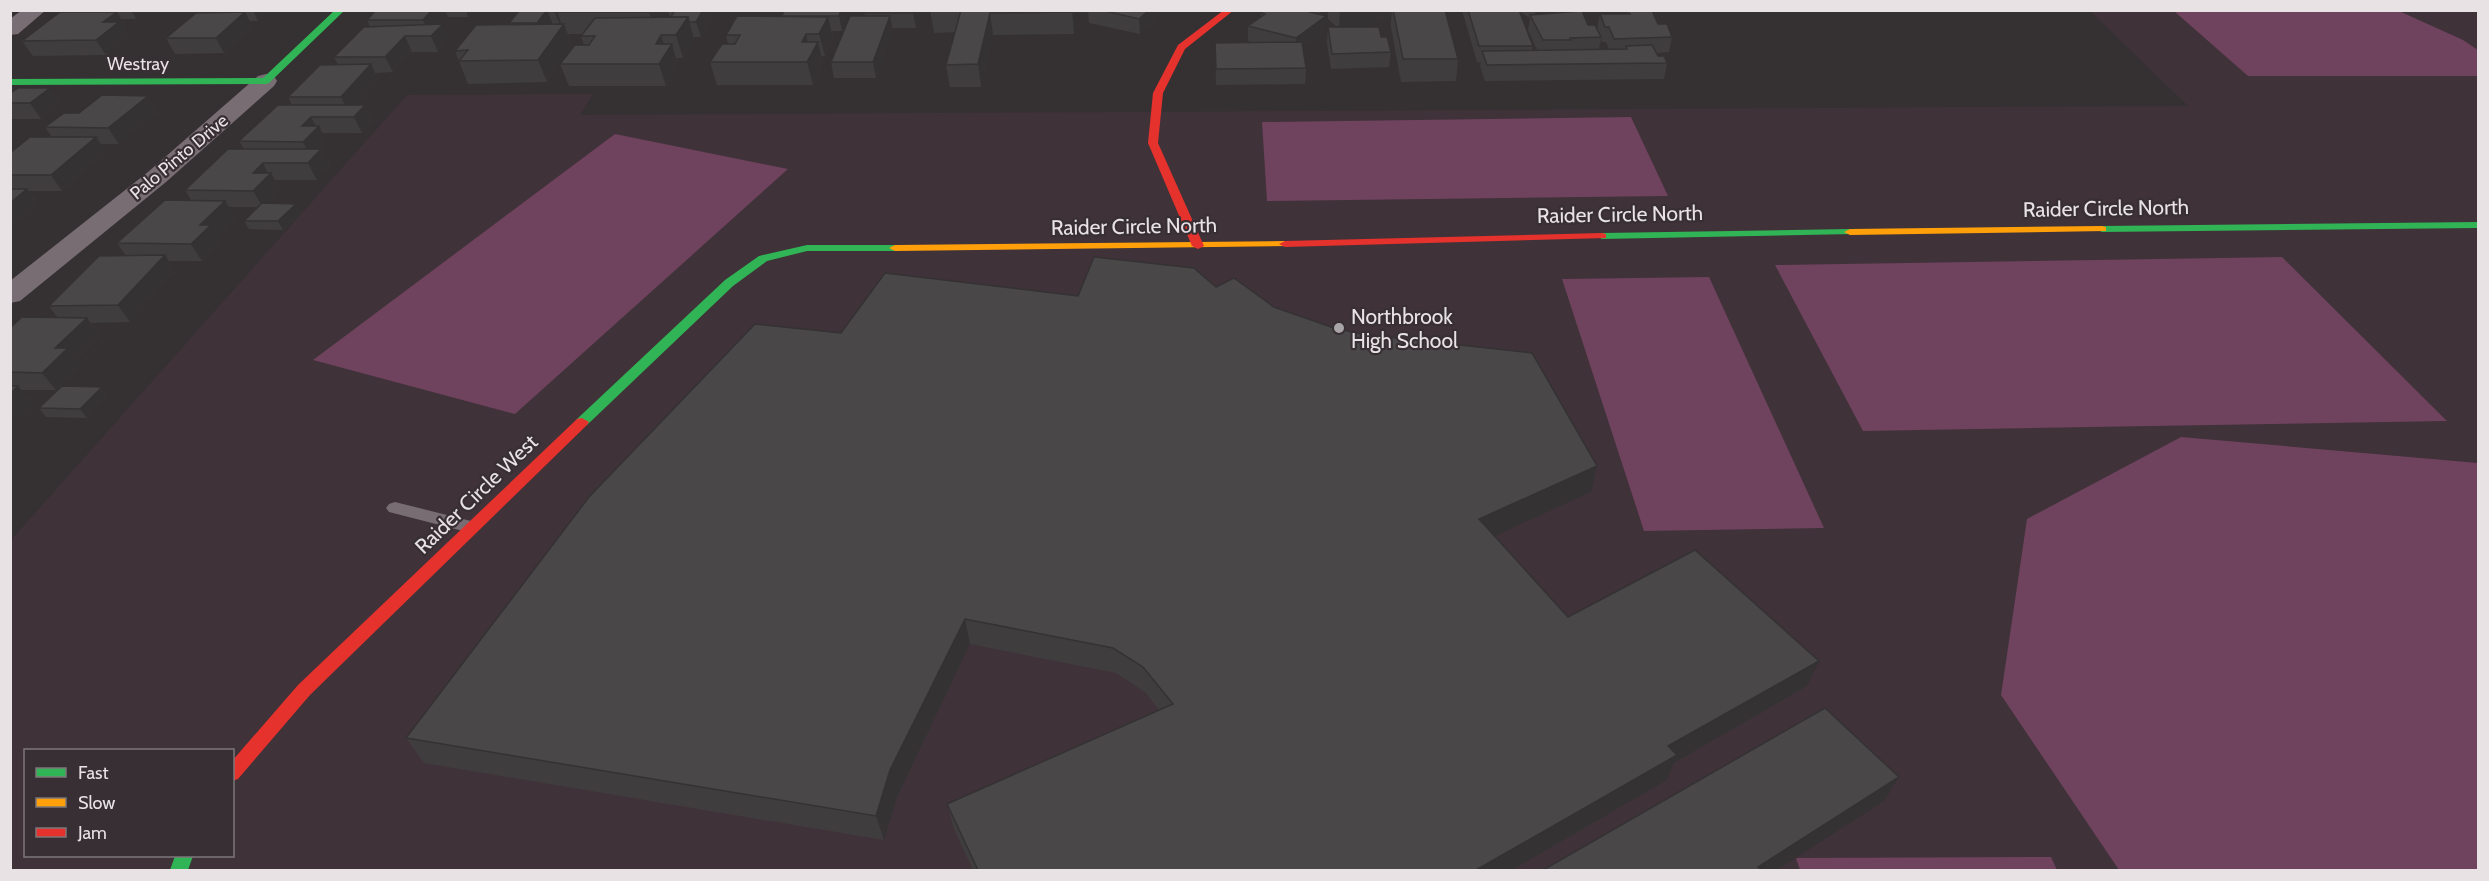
<svg xmlns="http://www.w3.org/2000/svg" width="2489" height="881" font-family="Cabin,sans-serif">
<style>
.built{fill:#3f3239;fill-rule:evenodd}
.green{fill:#6f425d}
.lines{fill:none;stroke-linecap:round;stroke-linejoin:round}
.lane{fill:#796d74;fill-rule:evenodd}
.street{fill:#796d74;fill-rule:evenodd}
.fast{fill:#30b455;fill-rule:evenodd}
.slow{fill:#ff9f0a;fill-rule:evenodd}
.jam{fill:#e5322d;fill-rule:evenodd}
.wall{fill:#403d3f;fill-rule:evenodd}
.shaded-wall{fill:#343233}
.building{fill:#4a4749;stroke:#343233;stroke-width:1.5}
.poi-dot{fill:#a9a4a7;stroke:#372f33;stroke-width:2}
.labels{text-anchor:middle;dominant-baseline:central;stroke-width:4.5;stroke-linejoin:round;paint-order:stroke}
.far-street-label{font-size:18px;fill:#e8e2e5;stroke:#372f33}
.street-label{font-size:21px;fill:#e8e2e5;stroke:#372f33}
.poi-label{font-size:21px;fill:#e8e2e5;stroke:#372f33;text-anchor:start}
</style>
<rect width="100%" height="100%" fill="#353133"/>
<path class="built" d="M2090,11H2478V870H11V540L407,95L593,94L580,115L2188,106ZM26,750H232V856H26Z"/>
<path class="green" d="M2174,11H2399L2463,40L2478,50V76H2248Z
M1631,117L1668,196L1267,201L1262,122Z
M615,134L788,169L515,414L313,360Z
M2282,257L2447,421L1863,431L1775,265Z
M1709,277L1824,528L1644,531L1562,279Z
M2181,437L2478,463V870H2119L2001,695L2027,519Z
M2051,857L2057,870H1800L1796,858Z"/>
<g class="lines">
<path class="lane" d="M395,502L471,521L477,522L480,527L477,532L471,533L389,512L386,508L389,504Z"/>
<path class="street" d="M22,10H46L18,34L10,35V19Z
M266,74L274,76L277,81L274,86L166,182L20,301L10,303V281L148,172L258,76Z"/>
<path class="fast" d="M335,10H345L269,83L266,84L10,85V79L263,78Z
M2478,222V228L2102,232L2096,229L2102,226Z
M1850,229L1856,232L1854,234L1602,239L1596,236L1602,233Z
M807,245H895L901,248L895,251H807L767,261L733,286L587,425H577L575,422L577,419L725,280L759,256Z
M175,856H193L188,870H170Z"/>
<path class="slow" d="M2102,226L2106,227V231L1850,235L1844,232L1850,229Z
M1285,241L1291,244L1289,246L895,251L889,248L895,245Z"/>
<path class="jam" d="M1224,10H1234L1185,49L1163,93L1158,143L1204,246L1198,249L1192,246L1148,143L1153,93L1178,45Z
M1602,233L1606,234V238L1285,247L1279,244L1285,241Z
M582,418L589,422L587,425L310,695L238,779L232,781V761L298,685L577,419Z"/>
</g>
<path class="wall" d="M83,10H148L136,19H121L126,27L123,29L128,37L106,55L33,56L22,41L84,12Z
M196,10H270L258,21H249L253,27L224,53L175,54L166,38L197,13Z
M376,10H474L468,17H448L440,24L449,39L438,52H412L393,72L375,73L378,80L356,105L373,121L362,133H322L327,142L320,149H321L330,166L317,180H275L280,189L267,203L296,204L301,212L283,230L249,229L244,221L257,207H229L236,218L217,235L222,242L202,261H169L176,272L130,322L91,323L100,335L76,359L81,366L56,390H21L33,404L10,425V328L58,318L49,306L126,256L117,243L191,200L185,190L244,149L239,141L292,105L288,97L338,65L334,57L370,27L367,20Z
M520,10H667L669,16L668,17H670L668,10H716L701,37H694V39L683,58H676L678,66L666,86H569L560,64L584,45L581,36L583,34H568L572,46L547,82L468,84L455,51L510,25L509,23Z
M845,10L847,19L842,31H832L833,38L825,56H821L823,64L813,85H717L710,62L728,44L726,35L782,16Z
M863,10H926L925,12H922L916,28H892L893,31L876,78H834L831,62L865,16Z
M930,10H1084V12H1075V20L1074,34L993,35L981,87H950L946,65L955,32L934,33Z
M1088,10H1164L1155,18V21L1140,34L1089,23Z
M1310,10H1445L1458,59L1456,81L1401,82L1391,27V20L1352,27L1381,37L1391,52L1389,67L1331,69L1327,43L1328,27H1337L1328,19H1326V32L1303,48L1306,68L1305,84L1216,85L1215,43H1253L1248,41V26L1261,17V13H1312Z
M1462,10H1571L1568,11V12L1588,25L1597,29L1600,14H1627L1628,11L1658,24L1672,37L1669,52L1656,53L1658,56L1667,63L1664,79L1485,81L1480,66L1481,62H1477ZM1520,12L1530,18L1528,30L1537,50H1532L1533,46ZM1601,39L1602,42H1606L1609,49H1599Z
M50,88L60,104L41,119H10V93Z
M158,112L119,144H101L107,153L62,191H29L39,206L10,230V153L52,137L45,127Z
M1216,287L1274,307L1591,492L1494,536L1568,617L1807,686L1674,763L1667,780L1512,870H973L954,829L947,804L1159,710L1145,692L1116,673L970,644L898,795L884,840L424,763L406,738L841,333L1078,296Z
M108,396L87,418L46,417L39,408Z"/>
<path class="shaded-wall" d="M131,10H148L136,19Z
M253,10H270L258,21Z
M432,10H445L448,17L430,35L423,20Z
M466,10H474L468,17Z
M547,10L553,25L543,38L537,23Z
M554,10H571L557,12L561,23L560,25Z
M650,10H667L669,16L656,34L649,12Z
M703,10H716L701,37L696,22Z
M839,10H845L847,19L842,31L839,16Z
M914,10H921L922,12L916,28L913,13Z
M1072,10H1075V20L1074,34Z
M1149,10H1164L1155,18V21L1140,34L1139,19Z
M1320,10H1328V19H1326V32L1296,54V38L1319,20Z
M1340,10H1392L1391,20L1339,30Z
M1536,10H1571L1568,11V13L1534,21Z
M117,12L126,27L123,29L128,37L106,55L96,40L103,22Z
M245,12L253,27L224,53L216,38Z
M990,13L993,35L981,87L978,64Z
M890,16L893,31L876,78L873,62Z
M688,17L694,39L683,58L676,35Z
M828,17L833,38L825,56L819,34Z
M443,24L449,39L438,52L431,36Z
M564,24L572,46L547,82L538,60Z
M806,34L811,55L818,42L823,64L813,85L802,42Z
M661,35L666,52L672,44L678,66L666,86L659,64L656,44Z
M405,36L412,52L393,72L385,57Z
M371,64L378,80L349,113L341,97Z
M50,88L60,104L41,119L30,103Z
M148,96L158,112L119,144L108,128Z
M365,105L373,121L362,133L354,117Z
M311,117L317,128L319,126L327,142L312,158L303,142L302,126Z
M96,137L107,153L62,191L51,175Z
M321,149L330,166L317,180L308,163Z
M263,163L269,175L271,173L280,189L263,207L253,191V173Z
M27,189L39,206L10,230V203Z
M225,201L236,218L217,235L222,242L202,261L191,244L200,225Z
M296,204L301,212L283,230L278,221Z
M165,255L176,272L130,322L118,305Z
M87,318L100,335L76,359L81,366L56,390L42,373L55,348Z
M18,386L33,404L10,425V394Z
M102,387L108,396L87,418L80,409Z
M1597,466L1591,492L1475,545L1479,519Z
M965,619L970,644L898,795L884,840L876,816L890,770Z
M1819,661L1807,686L1674,763L1667,780L1512,870H1476L1668,746Z
M1899,777L1884,801L1777,870H1757L1758,867Z"/>
<path class="building" d="M376,10H432L423,20H367Z
M520,10H547L537,23H509Z
M558,10H650L649,12H557Z
M675,10H703L696,22H689L688,17H671Z
M784,10H841L839,16H782Z
M865,10H914L913,13H864Z
M961,10H1072V12L990,13L978,64L946,65Z
M1101,10H1149L1139,19Z
M1265,10H1302L1326,16L1296,38L1248,26L1265,14L1261,13Z
M1393,10H1445L1458,59H1403Z
M1468,10H1519L1533,46H1479Z
M1582,11L1588,25H1595L1601,37L1570,38L1571,40H1543L1530,15Z
M1628,11H1652L1658,24H1667L1672,37L1614,39L1609,27H1605L1600,14H1630Z
M60,12H117L103,22H119L96,40L22,41Z
M245,12L216,38H166L196,13Z
M737,16L828,17L819,34H806L802,42H818L807,62H710L722,44H735L740,35H726Z
M850,16H890L873,62H831Z
M688,17L676,35H661L656,44H672L659,64H560L575,45H589L595,36H581L595,18Z
M443,24L431,36H405L385,57H334L364,27Z
M564,24L538,60L459,61L468,50L455,51L476,25Z
M1328,27H1379L1381,37H1387L1391,52L1332,54Z
M1302,42L1306,68L1216,69L1215,43Z
M1652,45L1658,56H1664L1667,63L1487,65L1482,51L1627,49L1626,46Z
M371,64L341,97H288L320,65Z
M18,88H50L30,103H10V93Z
M102,95L148,96L108,128L45,127L64,113H79Z
M278,105H365L354,117H311L302,126H319L303,142L239,141Z
M30,137H96L51,175H10V153Z
M228,149H321L308,163H263L253,173H271L253,191L185,190Z
M10,189H27L10,203Z
M165,200L225,201L200,225H211L191,244L117,243Z
M262,203L296,204L278,221H244Z
M165,255L118,305L49,306L99,256Z
M1094,257L1194,268L1216,287L1234,278L1274,307L1331,327L1361,334L1532,353L1597,466L1479,519L1568,617L1695,550L1819,661L1668,746L1677,755L1476,870H978L947,804L1173,704L1143,667L1113,648L965,619L890,770L876,816L406,738L589,497L755,324L841,333L885,273L1078,296Z
M22,317L87,318L55,348H68L42,373L10,372V328Z
M10,386H18L10,394Z
M62,386L102,387L80,409L39,408Z
M1825,708L1899,777L1758,867L1762,870H1543Z"/>
<circle class="poi-dot" cx="1339" cy="328" r="6"/>
<g class="labels">
<g class="far-street-label">
<text x="138" y="64">Westray</text>
<text transform="translate(179 157) rotate(-40)">Palo Pinto Drive</text>
</g>
<g class="street-label">
<text transform="translate(2106 208) rotate(-1)">Raider Circle North</text>
<text transform="translate(1620 214) rotate(-1)">Raider Circle North</text>
<text transform="translate(1134 226) rotate(-1)">Raider Circle North</text>
<text transform="translate(476 494) rotate(-44)">Raider Circle West</text>
</g>
<g class="poi-label">
<text x="1351" y="316">Northbrook<tspan x="1351" dy="24">High School</tspan></text>
</g>
</g>
<rect width="2489" height="881" fill="none" stroke="#e8e2e5" stroke-width="24"/>
<rect x="24" y="749" width="210" height="108" fill="#372f33" stroke="#7e777a" stroke-width="1.5"/>
<rect x="36" y="768" width="30" height="9" fill="#30b455" stroke="#7e777a" stroke-width="1.5"/>
<text x="78" y="779" font-size="18" fill="#e8e2e5">Fast</text>
<rect x="36" y="798" width="30" height="9" fill="#ff9f0a" stroke="#7e777a" stroke-width="1.5"/>
<text x="78" y="809" font-size="18" fill="#e8e2e5">Slow</text>
<rect x="36" y="828" width="30" height="9" fill="#e5322d" stroke="#7e777a" stroke-width="1.5"/>
<text x="78" y="839" font-size="18" fill="#e8e2e5">Jam</text>
</svg>
